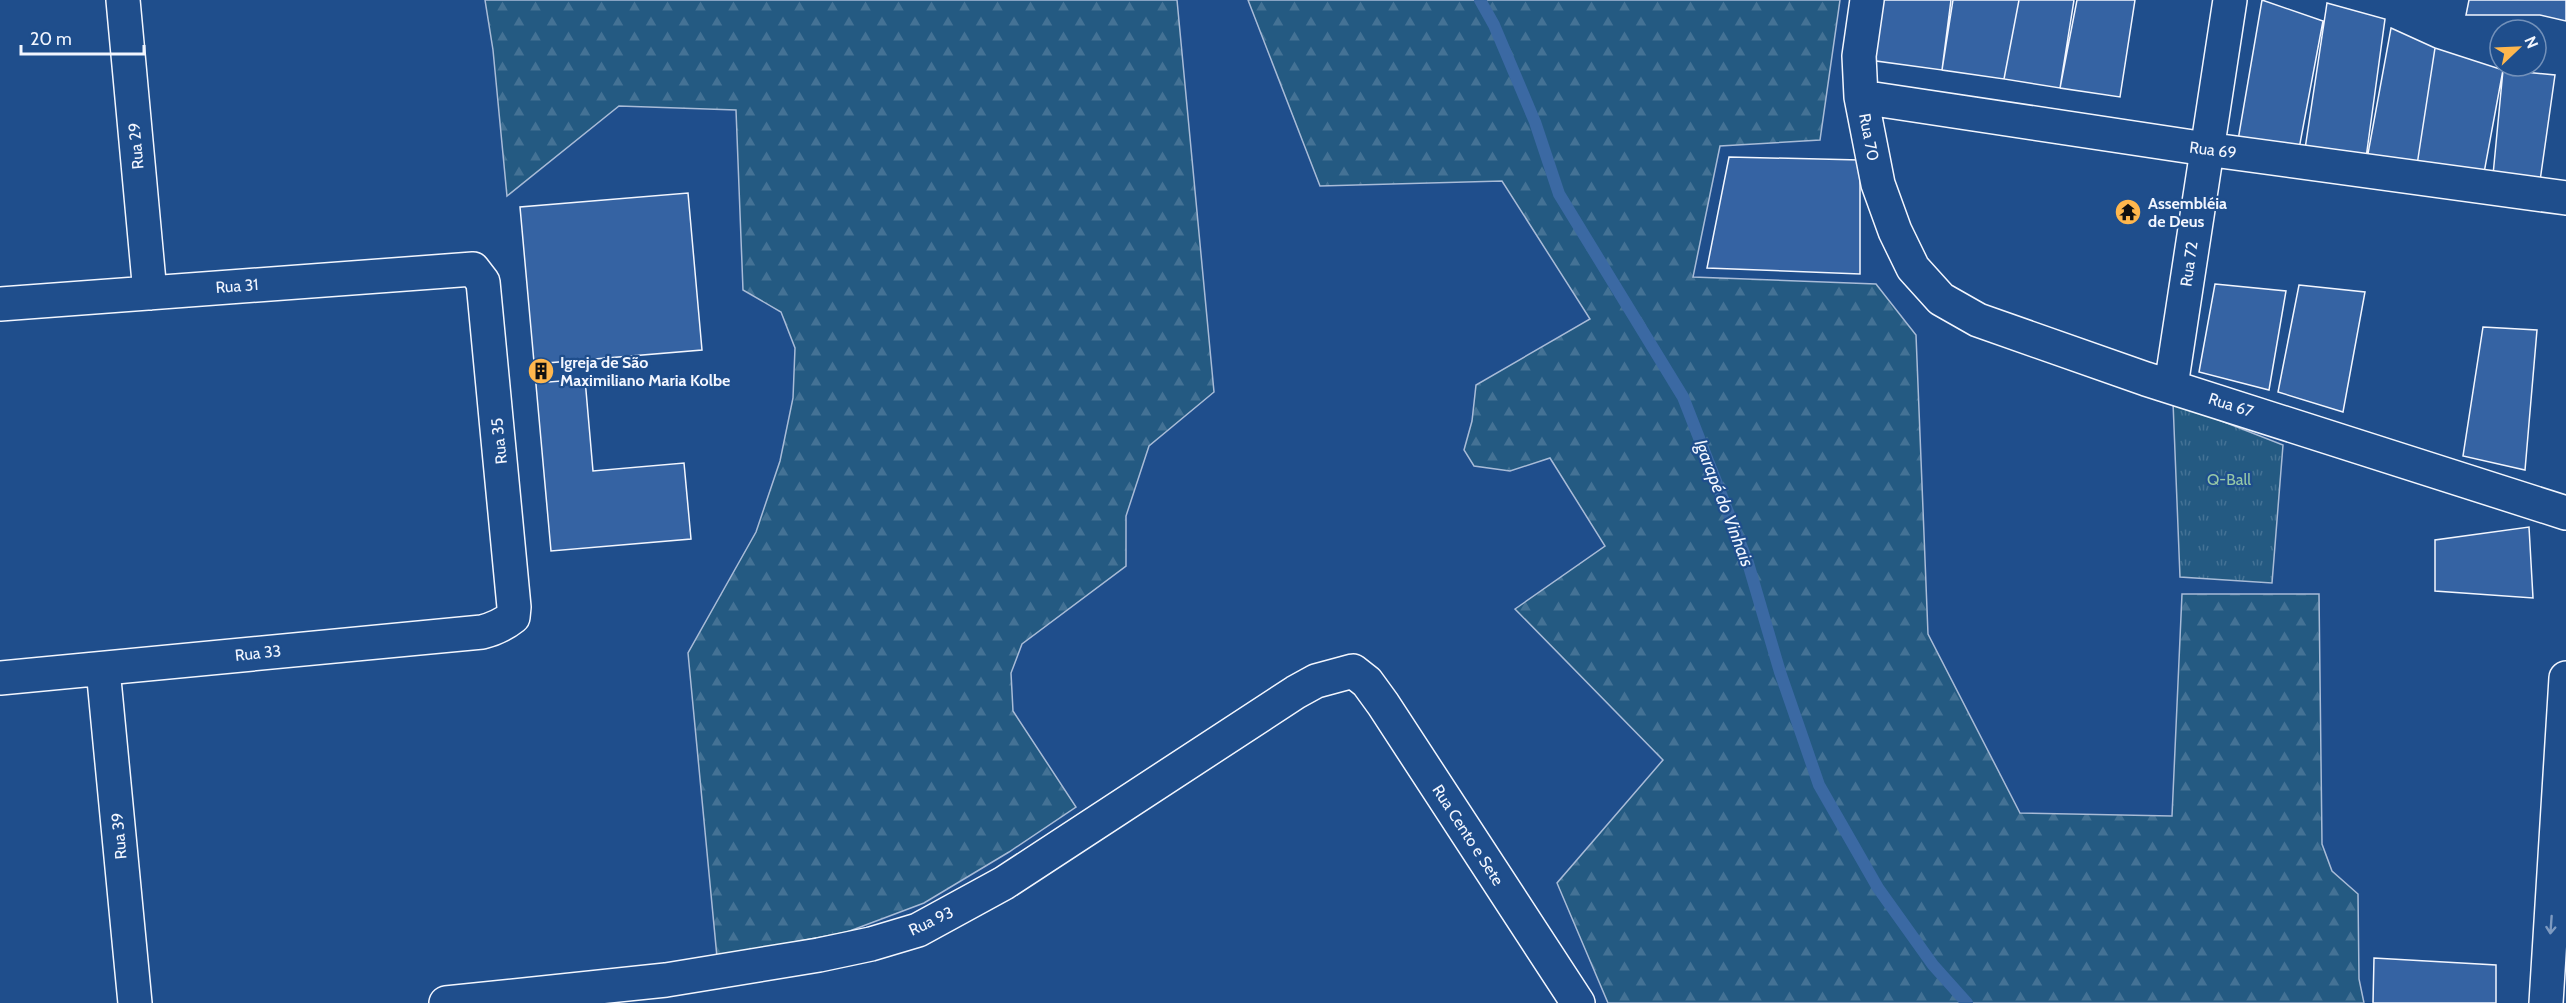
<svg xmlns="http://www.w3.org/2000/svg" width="2566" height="1003" font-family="Cabin,sans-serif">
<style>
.forest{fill:url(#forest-firs);stroke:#a8bbd7;stroke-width:1.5}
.park{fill:url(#park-tufts);stroke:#a8bbd7;stroke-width:1.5}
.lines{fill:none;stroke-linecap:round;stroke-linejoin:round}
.stream{stroke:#3b69a3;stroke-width:12}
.building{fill:#3563a3;stroke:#f2f6ff;stroke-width:1.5}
.street-casing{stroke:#f2f6ff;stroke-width:36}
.secondary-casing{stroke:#f2f6ff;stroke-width:36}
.street{stroke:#1f4e8c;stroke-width:33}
.secondary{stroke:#1f4e8c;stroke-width:33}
.oneway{stroke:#7e9ac0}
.labels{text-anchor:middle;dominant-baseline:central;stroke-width:4.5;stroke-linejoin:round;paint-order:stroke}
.street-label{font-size:16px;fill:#f2f6ff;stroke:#1f4e8c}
.poi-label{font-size:16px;font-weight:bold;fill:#f2f6ff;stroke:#1f4e8c;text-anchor:start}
.park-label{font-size:16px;fill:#97c8a6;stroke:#1f4e8c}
.water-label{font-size:18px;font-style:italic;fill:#f2f6ff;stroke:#1f4e8c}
</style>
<defs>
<pattern id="forest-firs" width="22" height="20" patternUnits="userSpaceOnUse" patternTransform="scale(1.5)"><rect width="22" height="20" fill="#245a82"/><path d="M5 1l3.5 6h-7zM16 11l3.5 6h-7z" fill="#447295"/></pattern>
<pattern id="park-tufts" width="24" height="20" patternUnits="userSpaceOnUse" patternTransform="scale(1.5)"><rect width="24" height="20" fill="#245a82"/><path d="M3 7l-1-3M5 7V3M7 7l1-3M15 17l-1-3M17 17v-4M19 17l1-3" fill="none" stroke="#447295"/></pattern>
</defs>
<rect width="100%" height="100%" fill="#1f4e8c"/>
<path class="forest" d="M485,0H1177L1214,392L1149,446L1126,516V566L1022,644L1011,673L1013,711L1076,807L1009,852L924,903L847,932L717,957L688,653L756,532L780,461L793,398L795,348L781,312L743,290L736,110L619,106L507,196L493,50Z
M1248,0H1840L1820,140L1720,146L1693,277L1876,284L1916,335L1928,634L2020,813L2172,816L2182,594H2319L2322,844L2332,871L2358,894L2359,979L2364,1003H1608L1557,883L1663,760L1515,609L1605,546L1550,458L1510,471L1474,466L1464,450L1472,421L1476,385L1590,319L1502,181L1320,186Z"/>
<path class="park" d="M2173,402L2283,445L2272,583L2180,577Z"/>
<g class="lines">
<path class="stream" d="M1480,0L1494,25L1535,122L1559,194L1683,397L1748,563L1780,672L1819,785L1878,888L1933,965L1967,1003"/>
</g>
<path class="building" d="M1879,0H1951L1942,70L1869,60Z
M1953,0H2019L2004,79L1942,70Z
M2019,0H2074L2060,88L2004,79Z
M2077,0H2135L2120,97L2060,88Z
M2262,0L2323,21L2299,149L2238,140Z
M2469,0H2566V21L2540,15H2466Z
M2327,3L2385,19L2366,158L2305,149Z
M2391,28L2435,48L2417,165L2367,159Z
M2435,48L2503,70L2484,173L2417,165Z
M2503,70L2555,75L2540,181L2493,175Z
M1729,157L1860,160V274L1707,268Z
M688,193L702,350L547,363L549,382L585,379L593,471L684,463L691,539L551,551L520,207Z
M2215,284L2286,291L2269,390L2199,372Z
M2299,285L2365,292L2343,412L2278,392Z
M2483,327L2537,330L2525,470L2463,456Z
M2529,527L2533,598L2435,591V540Z
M2374,958L2496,965V1003H2373Z"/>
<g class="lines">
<defs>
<path id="street" d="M123,0L150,293
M1867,0L1859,56L1861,97L1878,184L1895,231L1913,268L1941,299L1978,320L2146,379L2566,513
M1861,97L2206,149L2566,198
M0,304L473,269L483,282L514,607L513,617C503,625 494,629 482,632L0,678
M2171,386L2230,0
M103,669L135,1003
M446,1003L666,980L819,955L871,944L918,930L1004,883L1296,692L1316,681L1353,671L1367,682L1383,704L1578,1003"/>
<path id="secondary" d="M2546,1003L2566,678"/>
</defs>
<use href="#street" class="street-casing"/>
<use href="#secondary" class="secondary-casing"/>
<use href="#street" class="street"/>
<use href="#secondary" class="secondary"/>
</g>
<defs><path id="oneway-shaft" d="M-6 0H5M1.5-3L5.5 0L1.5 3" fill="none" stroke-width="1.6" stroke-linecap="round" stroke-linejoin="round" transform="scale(1.5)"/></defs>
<use class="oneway" href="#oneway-shaft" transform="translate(2551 925) rotate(94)"/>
<defs>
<symbol id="temple-disc" viewBox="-11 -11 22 22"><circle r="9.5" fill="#ffb74d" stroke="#1f4e8c"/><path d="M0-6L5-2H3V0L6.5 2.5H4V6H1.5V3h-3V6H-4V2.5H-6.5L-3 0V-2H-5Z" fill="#111"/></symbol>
<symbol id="building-disc" viewBox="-11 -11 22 22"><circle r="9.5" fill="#ffb74d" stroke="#1f4e8c"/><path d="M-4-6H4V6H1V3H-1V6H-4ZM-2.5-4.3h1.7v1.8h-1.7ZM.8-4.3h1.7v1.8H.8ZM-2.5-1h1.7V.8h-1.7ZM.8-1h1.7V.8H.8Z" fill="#111"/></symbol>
</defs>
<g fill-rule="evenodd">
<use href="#temple-disc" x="2113" y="197" width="30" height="30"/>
<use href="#building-disc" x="526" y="356" width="30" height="30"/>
</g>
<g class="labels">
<g class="street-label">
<text transform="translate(1869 137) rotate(79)">Rua 70</text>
<text transform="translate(136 146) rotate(-95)">Rua 29</text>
<text transform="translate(2213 150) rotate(7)">Rua 69</text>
<text transform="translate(2189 264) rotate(-82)">Rua 72</text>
<text transform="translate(237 286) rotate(-4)">Rua 31</text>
<text transform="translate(2231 405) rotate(18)">Rua 67</text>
<text transform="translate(499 441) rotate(-96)">Rua 35</text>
<text transform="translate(258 653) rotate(-6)">Rua 33</text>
<text transform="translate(1468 835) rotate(57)">Rua Cento e Sete</text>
<text transform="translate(119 836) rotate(-95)">Rua 39</text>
<text transform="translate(931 921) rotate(-25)">Rua 93</text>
</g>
<g class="poi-label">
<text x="2148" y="203">Assembléia<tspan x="2148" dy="18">de Deus</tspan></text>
<text x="560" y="362">Igreja de São<tspan x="560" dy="18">Maximiliano Maria Kolbe</tspan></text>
</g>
<g class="park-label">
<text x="2229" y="479">Q-Ball</text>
</g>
<g class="water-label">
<text transform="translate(1724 503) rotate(69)">Igarapé do Vinhais</text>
</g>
</g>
<g transform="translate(2518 48) rotate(67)"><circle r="28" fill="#1f4e8c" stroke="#7391ba" stroke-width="1.5"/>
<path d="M0-4.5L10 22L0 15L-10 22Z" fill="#ffb74d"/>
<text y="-9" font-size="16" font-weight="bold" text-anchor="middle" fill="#f2f6ff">N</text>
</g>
<path d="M21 45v9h123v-9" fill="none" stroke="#f2f6ff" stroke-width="3"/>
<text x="30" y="45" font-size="18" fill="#f2f6ff" stroke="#1f4e8c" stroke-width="4.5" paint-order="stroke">20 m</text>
</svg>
